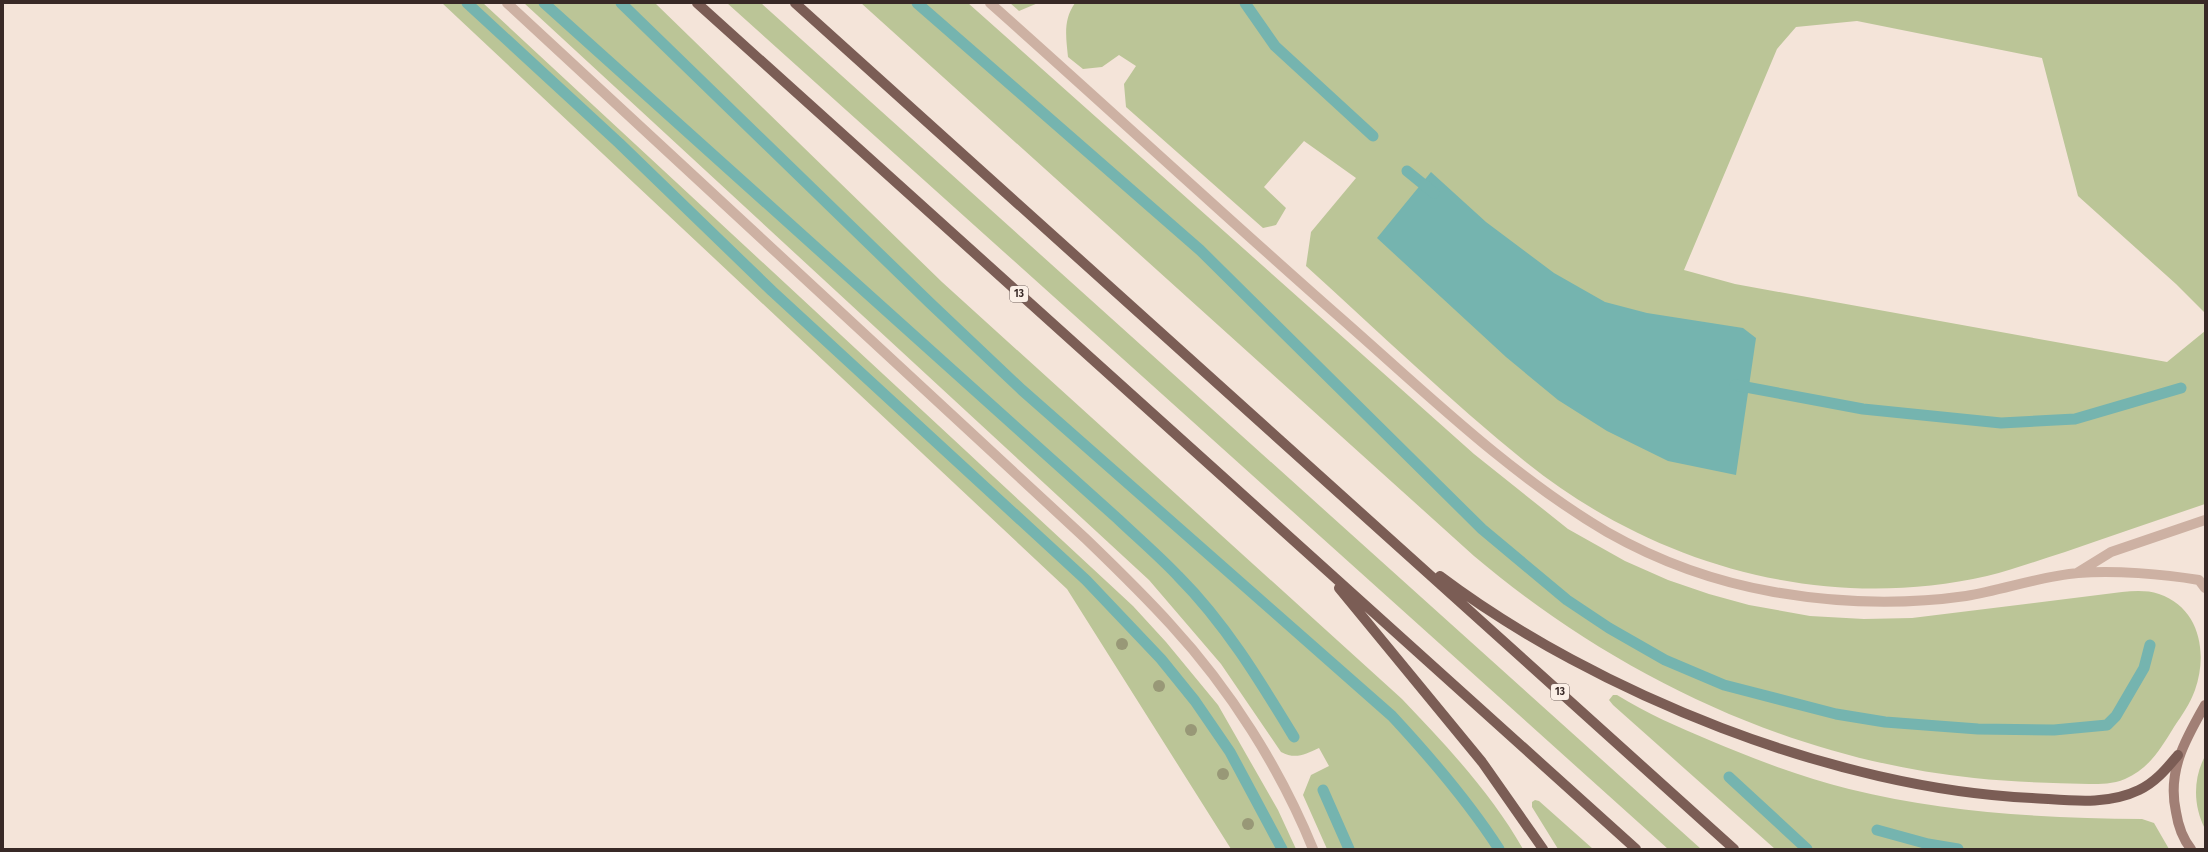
<svg xmlns="http://www.w3.org/2000/svg" width="2208" height="852" font-family="'Fira Sans',sans-serif">
<style>
.green{fill:#bbc597}
.water{fill:#75b4af}
.lines{fill:none;stroke-linecap:round;stroke-linejoin:round}
.stream{stroke:#75b4af;stroke-width:11}
.lane{stroke:#cdb1a3;stroke-width:10}
.secondary{stroke:#a17f75;stroke-width:10}
.primary{stroke:#7b5d55;stroke-width:10}
.tree{fill:#989877}
.labels{text-anchor:middle;dominant-baseline:central;stroke-width:3.5;stroke-linejoin:round;paint-order:stroke}
.shield{fill:#fbefe6;stroke:#726460;stroke-width:1}
.shield-label{font-size:10px;font-weight:bold;fill:#382926}
</style>
<rect width="100%" height="100%" fill="#f4e4d9"/>
<path class="green" d="M442,3H483L1133,606L1166,642L1218,705L1278,810L1296,849H1231L1067,589Z
M524,3H655L942,282L1402,699C1446,745 1491,793 1523,849H1327L1303,795L1311,775L1329,766L1319,748C1305,754 1296,760 1281,752L1221,664L1149,580Z
M727,3H761L1701,849H1668Z
M861,3H968L1474,454L1568,529L1625,561L1668,580L1709,594L1749,605L1810,616L1864,619L1912,618L2122,592C2134,591 2147,590 2159,594C2200,608 2208,653 2195,690C2190,704 2182,715 2174,727C2161,748 2149,769 2125,779C2113,784 2101,784 2089,784C2051,783 2012,782 1974,778C1790,759 1615,675 1474,556Z
M1010,3H1038L1019,11Z
M1075,3H2205V313L2176,284L2078,196L2042,58L1857,21L1796,27L1777,49L1684,270L1735,284L2167,362L2205,331V504C2158,520 2111,536 2065,552C2039,560 2013,570 1987,576C1824,613 1656,566 1527,463C1450,401 1379,332 1306,266L1311,232L1356,178L1304,141L1264,187L1286,208L1276,225L1263,228L1126,107L1124,84L1136,66L1119,55L1102,67L1083,69L1068,57C1066,37 1063,20 1075,3Z
M1613,695H1617C1646,713 1678,727 1709,740C1754,759 1801,777 1849,789C1945,813 2044,818 2142,819L2154,823L2169,849H1775L1613,705L1609,700Z
M2205,756V829C2193,805 2193,779 2205,756Z
M1535,800L1539,801L1593,849H1558L1532,807V802Z"/>
<path class="water" d="M1431,172L1486,222L1554,273L1605,302L1647,313L1743,328L1756,338L1736,475L1668,461L1607,431L1558,400L1506,357L1377,238Z"/>
<g class="lines">
<path class="stream" d="M467,3L619,143L772,291L1086,580L1161,659L1195,701L1230,752L1282,849
M544,3L1118,519C1138,538 1159,556 1178,576C1225,623 1260,681 1294,737
M621,3L930,303L1022,390L1392,716C1431,758 1468,801 1499,849
M917,3L1200,250L1482,529L1567,600L1609,628L1665,660L1724,685L1836,714L1885,722L1978,729L2054,730L2107,725L2116,716L2144,668L2150,645
M1245,3L1275,46L1373,136
M1407,171L1434,193
M1735,385L1863,409L2001,423L2075,419L2181,388
M1729,777L1807,849
M1323,790L1349,849
M1877,830L1928,844L1958,849"/>
<path class="lane" d="M507,3L1086,539C1115,567 1144,595 1171,625C1230,689 1280,768 1313,849
M990,3C1106,106 1219,211 1335,313C1422,389 1507,473 1607,532C1658,561 1717,582 1774,592C1837,603 1903,605 1966,596C2003,590 2041,576 2078,573C2114,570 2163,574 2199,580L2205,588
M2077,573L2111,552L2205,520"/>
<path class="secondary" d="M2191,849C2183,839 2178,825 2176,812C2167,771 2185,740 2205,705"/>
<path class="primary" d="M697,3L1636,849
M795,3L1734,849
M1440,576C1597,694 1836,789 2032,798C2068,800 2106,806 2139,790C2156,782 2167,768 2178,755
M1339,588L1482,762L1543,849"/>
</g>
<g class="tree">
<circle cx="1122" cy="644" r="6"/>
<circle cx="1159" cy="686" r="6"/>
<circle cx="1191" cy="730" r="6"/>
<circle cx="1223" cy="774" r="6"/>
<circle cx="1248" cy="824" r="6"/>
</g>
<g class="labels">
<g class="shield">
<rect x="1010" y="286" width="18" height="16" rx="3"/>
<rect x="1551" y="684" width="18" height="16" rx="3"/>
</g>
<g class="shield-label">
<text x="1019" y="294">13</text>
<text x="1560" y="692">13</text>
</g>
</g>
<rect width="2208" height="852" fill="none" stroke="#382926" stroke-width="8"/>
</svg>
